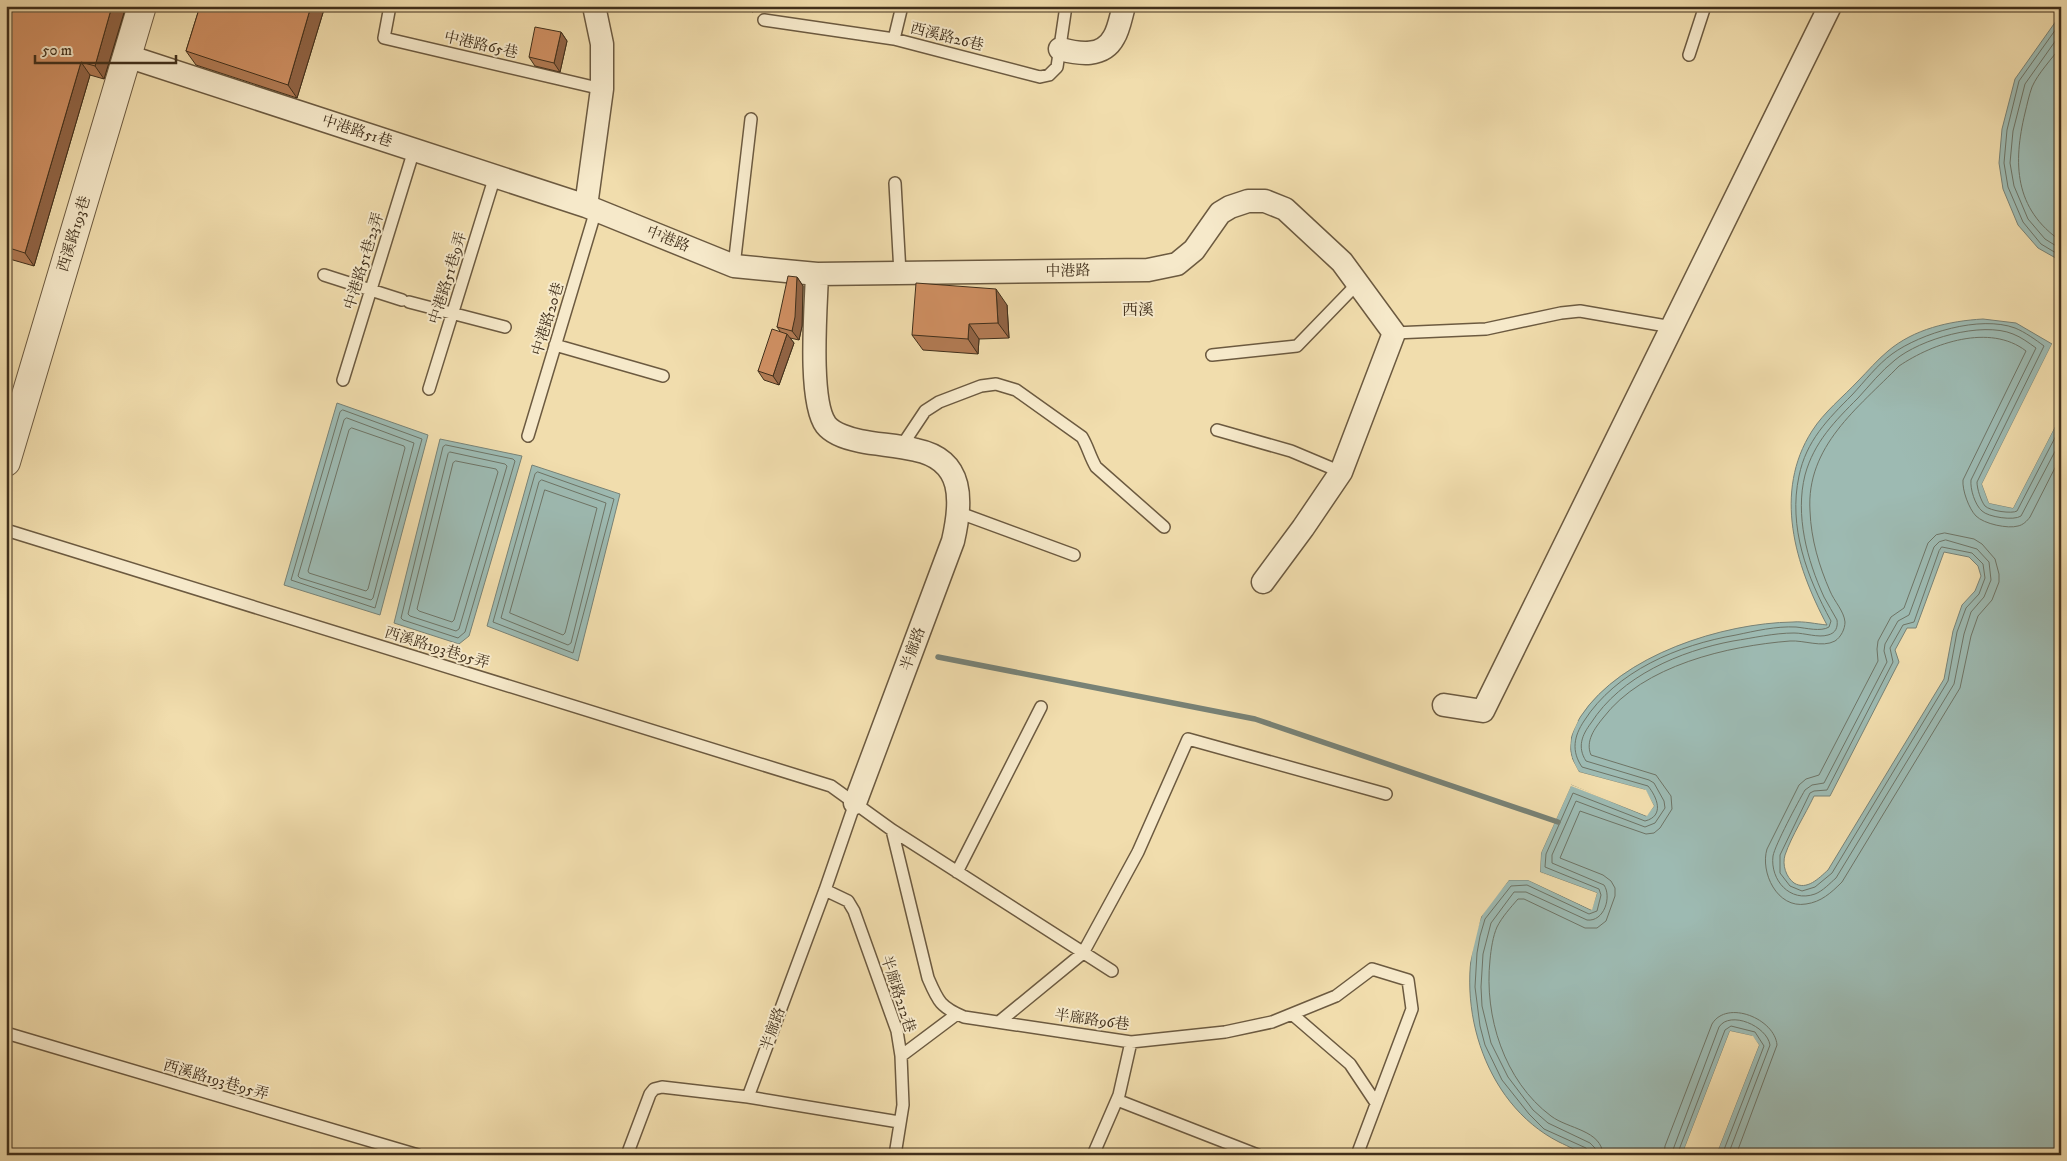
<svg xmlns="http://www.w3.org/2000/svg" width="2067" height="1161" font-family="'IM FELL DW Pica','Noto Serif TC',serif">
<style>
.water{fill:#9dbab2;stroke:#788276;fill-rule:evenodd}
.pier{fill:#f1ddad}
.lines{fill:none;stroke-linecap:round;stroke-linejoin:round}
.shore{stroke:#6e7466;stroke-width:1}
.stream{stroke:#788276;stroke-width:5.5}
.service-casing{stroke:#6c5a40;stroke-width:14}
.minor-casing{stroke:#6c5a40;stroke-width:25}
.tertiary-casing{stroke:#6c5a40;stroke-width:30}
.path{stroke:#402f1b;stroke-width:3;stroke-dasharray:1 2.5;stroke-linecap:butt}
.service{stroke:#f6e9ca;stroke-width:11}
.minor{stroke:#f6e9ca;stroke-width:22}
.tertiary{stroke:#f6e9ca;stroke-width:28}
.wall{fill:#b27b54;stroke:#402f1b}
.shaded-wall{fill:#916445;stroke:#402f1b}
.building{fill:#cf8f62;stroke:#402f1b}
.labels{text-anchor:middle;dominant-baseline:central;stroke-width:4;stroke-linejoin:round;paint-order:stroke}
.street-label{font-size:15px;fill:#402f1b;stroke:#f6e9ca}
.neighbourhood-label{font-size:16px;fill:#402f1b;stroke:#f6e9ca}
</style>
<rect width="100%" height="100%" fill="#f1ddad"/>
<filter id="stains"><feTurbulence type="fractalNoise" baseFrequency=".004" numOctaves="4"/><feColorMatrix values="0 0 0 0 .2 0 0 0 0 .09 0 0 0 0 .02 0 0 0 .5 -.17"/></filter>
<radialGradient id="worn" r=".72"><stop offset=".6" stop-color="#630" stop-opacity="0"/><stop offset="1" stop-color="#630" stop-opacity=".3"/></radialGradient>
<path class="water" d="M2061,14V261L2038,248L2018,225L2003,189L1999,163L2002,129L2015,79Z
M1983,319L2016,323L2052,344L1982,484L1989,503L2013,508L2061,415V1155H1716L1759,1045L1752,1036L1730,1031L1682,1155C1660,1155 1639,1155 1617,1155C1608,1155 1599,1156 1590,1155C1580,1153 1568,1146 1559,1142C1482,1103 1452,998 1480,920C1485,906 1500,892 1509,880H1528L1591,910L1597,893L1540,872L1541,853L1571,785L1646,816L1654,806L1645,790L1579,772C1566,752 1569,735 1581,716C1621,655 1723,623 1793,622C1804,621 1816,624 1827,625C1795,565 1773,492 1812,431C1824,412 1843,397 1858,381C1868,371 1877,360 1888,351C1914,329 1949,321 1983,319ZM1944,552L1969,557L1978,566L1981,576L1975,591L1962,605L1953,631L1944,679L1828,870C1819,878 1807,891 1794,883C1786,877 1782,865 1785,855C1792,835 1805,815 1814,796H1830L1899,662L1895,650L1907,628H1916Z
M337,403L428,435L380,615L284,585Z
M440,439L522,456L469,636L459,644L394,623Z
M532,465L620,494L578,661L487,626Z"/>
<path class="pier" d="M2053,342L2054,345L1984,484L1991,501L2012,505L2061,412V415L2013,508L1989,503L1982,484Z
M1576,720L1578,721L1571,736L1570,751L1572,759L1579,772L1646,790L1654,806L1647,816L1571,786L1541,853L1540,872L1597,893L1592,910L1528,880H1509L1481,917L1467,975L1469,951L1478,916L1508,878H1529L1590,907L1594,894L1538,872V852L1569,784L1646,813L1651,805L1644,793L1577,773L1569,759L1567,743L1568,735Z
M1730,1031L1753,1036L1759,1045L1716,1155H1714L1756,1045L1751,1039L1731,1034L1684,1155H1682Z"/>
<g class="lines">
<path class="shore" d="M2061,22L2019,81L2007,130L2004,163L2008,187L2023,222L2041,244L2061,256
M2061,33L2025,84L2013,131L2010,163L2014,186L2028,219L2045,239L2061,249
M2061,46C2052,59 2038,73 2032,87C2029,95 2027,105 2025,113C2013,163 2014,209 2061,241
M343,410L422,439L375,608L291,580L340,412Z
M347,418L414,443L373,598L371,600L300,578L298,576L344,420Z
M352,428L404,446L405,448L368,589L366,591L309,573L308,571L349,430Z
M446,445L513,459L515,461L465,632L458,638L403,620L401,618L443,447Z
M450,452L505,464L507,466L459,629L456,631L410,616L408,614L448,454Z
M456,461L496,469L498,472L454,620L452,622L419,611L417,609L453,463Z
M538,472L614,499L573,653L493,622L535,474Z
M542,480L606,503L571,643L568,645L501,618L539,482Z
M545,490L597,508L565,633L563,635L510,613Z
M1945,533L1974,539L1982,544L1995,559L1999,574V582L1992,600L1978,616L1971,636L1960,688L1842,882C1831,893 1821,902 1806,904C1777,909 1760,872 1767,849L1799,785L1806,779L1819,775L1878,661L1877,649L1878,641L1891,617L1904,608L1928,543L1936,535Z
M1946,540L1977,549L1989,562L1991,580L1984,597L1971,612L1964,634L1954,684L1836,878C1830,883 1823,891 1815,894C1790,903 1770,880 1773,856C1775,845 1798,802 1805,790L1812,785L1824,783L1887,662L1884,651L1885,644L1898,621L1909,615L1934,547L1939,542Z
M1942,547L1972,553L1983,564L1985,578L1979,594L1966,608L1957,632L1948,681L1832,873L1815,887L1802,891L1790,886L1780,873V855L1810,793L1814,791L1827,790L1893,662L1890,648L1903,625L1914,622L1939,551Z
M1589,1155L1586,1148L1544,1129L1529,1114L1502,1080L1485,1045L1480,1026L1475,987L1477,953L1480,936L1485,919L1511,886L1527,885L1589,914L1597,911L1601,895L1599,889L1545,867L1546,854L1573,793L1645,821C1665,816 1657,797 1648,786L1582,767C1571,751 1574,736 1584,721C1616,671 1678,645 1736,635C1755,631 1776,626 1796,627C1806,628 1821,632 1829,627L1831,621C1807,577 1788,527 1799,476C1806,441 1828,419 1852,395C1865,381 1877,365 1892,354C1921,333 1980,315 2015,328C2025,332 2036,340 2044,346L1977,482C1977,489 1981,501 1985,506C1990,511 2012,514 2017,511L2061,426
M1596,1155L1595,1148L1590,1143L1548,1123L1533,1110L1508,1077L1491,1043L1482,1006L1481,987L1483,954L1491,923L1514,892H1526L1587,920C1604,922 1612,897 1604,885L1552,863V855L1576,801L1645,827L1655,823L1665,808L1664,801L1654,783L1649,780L1586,761C1577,747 1582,735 1591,723C1621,676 1680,651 1733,641C1753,638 1774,633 1794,633C1805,633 1818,638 1828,635C1836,633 1838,627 1837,620C1833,612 1828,605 1824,597C1807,560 1795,515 1805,475C1814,442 1835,421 1858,398C1870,385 1881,371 1895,360C1920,339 1982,321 2013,334C2021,337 2029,343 2036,348L1971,480C1970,489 1975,505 1982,511C1988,517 2014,521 2021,516L2061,440
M1603,1155C1602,1130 1568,1129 1551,1116C1504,1081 1484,1016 1490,960C1491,949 1493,936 1497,927C1502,917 1511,907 1518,899H1524L1585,928H1597L1606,921L1615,896V888L1611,881L1603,875L1560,858L1580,811L1646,834L1654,833L1660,828L1672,809L1671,796L1656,775L1591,755C1585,741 1595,728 1603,718C1643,665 1728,646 1790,641C1804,640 1822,648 1835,641C1841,637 1845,629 1845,622C1844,611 1834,601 1830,591C1819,566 1811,539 1810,511C1806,446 1858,408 1899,366C1933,343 1990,323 2026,351L1963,480C1962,490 1969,509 1976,516C1984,524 2008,529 2018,526C2023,525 2027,521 2030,517L2061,456
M1664,1155L1665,1146L1712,1024C1727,999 1775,1019 1777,1045L1736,1155
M1671,1155L1719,1027C1730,1010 1767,1026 1770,1045L1728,1155
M1677,1155L1725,1030L1731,1026L1755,1032L1764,1046L1722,1155"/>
<path class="stream" d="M938,657L1255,719L1558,822"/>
<defs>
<path id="service" d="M390,6L384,38L602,89
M764,20L894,39L1040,77L1049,75L1057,67L1066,6
M894,39L902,6
M1689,55L1705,6
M895,183L900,273
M734,266L751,119
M324,275L402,300
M409,302L505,327
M1394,333L1486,329L1561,313L1580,311L1672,327
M555,345L663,376
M1212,355L1297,346L1358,283
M343,380L414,150
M429,389L495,176
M1217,430L1291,451L1341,472
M528,436L596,210
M901,447L925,411L939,402L981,386L996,384L1016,390L1082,437C1088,447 1090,457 1096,467L1164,527
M960,513L1074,555
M6,530L831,786L892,830L1112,971
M892,830L928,978C938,1001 940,1007 964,1017L1131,1042L1225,1032L1272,1022L1336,996L1372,969L1408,980L1412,1009L1357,1155
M957,872L1041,707
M825,890L848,901L854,911L897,1031L901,1056L903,1105L895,1155
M1292,1014L1350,1064L1376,1103
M999,1022L1083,953L1138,852L1188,739L1386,794
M6,1033L418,1155
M901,1056L957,1014
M748,1097L825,890L855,803
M1117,1100L1258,1155
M627,1155L650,1094L654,1089L662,1087L748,1097L899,1122
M1093,1155L1119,1095L1131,1042"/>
<path id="minor" d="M1060,49C1079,54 1103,58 1114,37C1119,29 1121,16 1124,6
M127,56L586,206L734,266L817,274L1148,270L1177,264L1194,250L1220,213L1230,207L1248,201H1265L1285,209L1342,262L1394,333L1341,472L1303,528L1263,582
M586,206L602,89V44L594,6
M817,274C816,306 808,401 826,425C833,434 850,439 860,441C879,445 898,445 916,450C965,460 962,502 953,541L855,803
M1444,705L1483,711L1830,6"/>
<path id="tertiary" d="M6,462L142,6"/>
</defs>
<use href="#service" class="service-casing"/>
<use href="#minor" class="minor-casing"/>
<use href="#tertiary" class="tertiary-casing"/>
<path class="path" d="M748,6L754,12"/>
<use href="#service" class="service"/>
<use href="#minor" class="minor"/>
<use href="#tertiary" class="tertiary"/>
</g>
<path class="wall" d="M6,6H126L104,79L90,75L34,266L6,258Z
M200,6H325L297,98L196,65L186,51Z
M561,32L567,41L560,72L535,66L529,57Z
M797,277L803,286L802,326L799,340L790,338L794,343L779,385L764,380L758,371L780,331L777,327Z
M1007,305L1009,338L979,339L978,354L923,350L912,335Z"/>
<path class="shaded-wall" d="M112,6H126L104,79L95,66Z
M311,6H325L297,98L288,85Z
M561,32L567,41L560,72L554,63Z
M81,62L90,75L34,266L25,253Z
M797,277L803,286L802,326L799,340L792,331Z
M996,289L1007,305L1009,338L998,323Z
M969,324L979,339L978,354L968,339Z
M787,334L794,343L779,385L773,376Z"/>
<path class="building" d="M6,6H112L95,66L81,62L25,253L6,247Z
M200,6H311L288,85L186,51Z
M535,27L561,32L554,63L529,57Z
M788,276L797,277L795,317L792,331L777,327Z
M916,283L996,289L998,323L969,324L968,339L912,335Z
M772,329L787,334L773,376L758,371Z"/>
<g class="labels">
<g class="street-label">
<text transform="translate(947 37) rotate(14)">西溪路26巷</text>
<text transform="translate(481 45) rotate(13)">中港路65巷</text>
<text transform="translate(357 131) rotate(18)">中港路51巷</text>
<text transform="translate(74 234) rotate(-73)">西溪路193巷</text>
<text transform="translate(668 239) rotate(22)">中港路</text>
<text transform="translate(364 261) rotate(-73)">中港路51巷23弄</text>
<text transform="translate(1068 271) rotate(-1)">中港路</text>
<text transform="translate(448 278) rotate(-73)">中港路51巷9弄</text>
<text transform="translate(548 319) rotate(-73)">中港路20巷</text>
<text transform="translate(437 648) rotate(17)">西溪路193巷95弄</text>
<text transform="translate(913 649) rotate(-70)">半廍路</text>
<text transform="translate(898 994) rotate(72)">半廍路212巷</text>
<text transform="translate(1092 1020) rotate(8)">半廍路96巷</text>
<text transform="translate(773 1029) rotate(-70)">半廍路</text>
<text transform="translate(216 1080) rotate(16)">西溪路193巷95弄</text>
</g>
<g class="neighbourhood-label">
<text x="1138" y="310">西溪</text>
</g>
</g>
<rect width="2067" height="1161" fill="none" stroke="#f1ddad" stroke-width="25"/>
<rect x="8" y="8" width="2052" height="1146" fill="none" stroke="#402f1b" stroke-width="2.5"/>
<rect x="12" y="12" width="2042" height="1136" fill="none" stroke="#402f1b"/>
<path d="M35 55v8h141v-8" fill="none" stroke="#402f1b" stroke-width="2.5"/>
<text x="42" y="55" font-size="15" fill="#402f1b" stroke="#f6e9ca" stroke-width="4" paint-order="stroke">50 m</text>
<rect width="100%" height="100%" filter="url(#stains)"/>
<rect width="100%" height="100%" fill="url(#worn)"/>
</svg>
